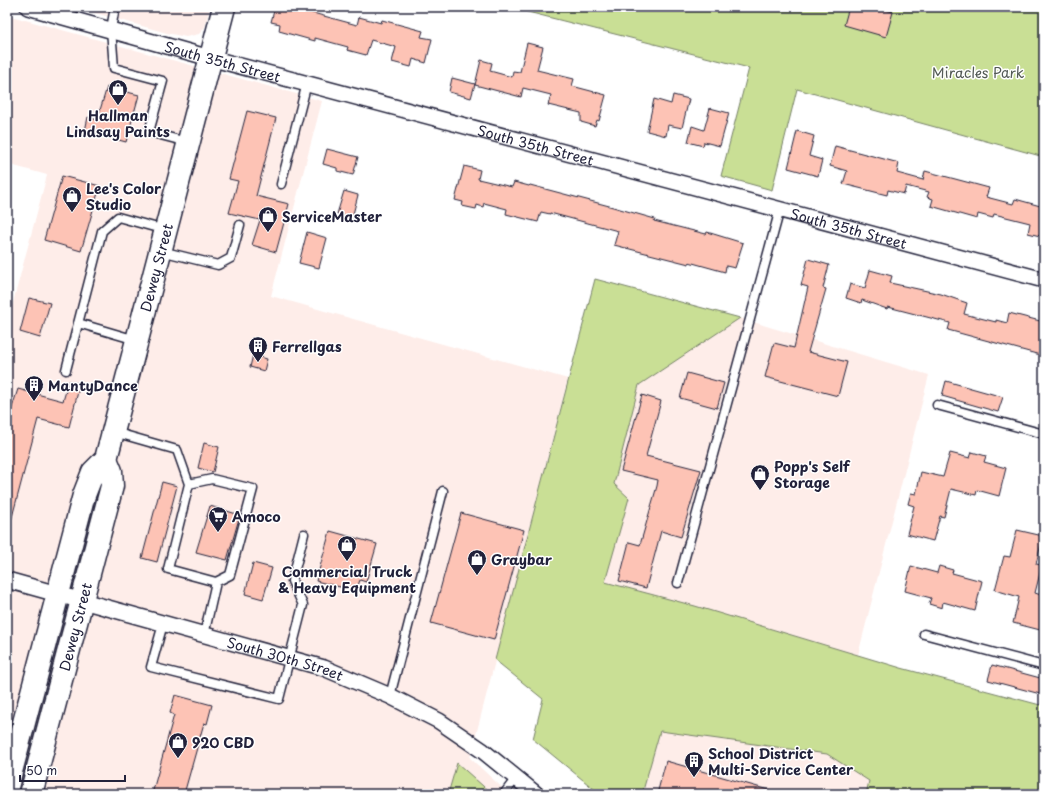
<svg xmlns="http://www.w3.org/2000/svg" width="1051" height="801" font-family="'Playpen Sans',sans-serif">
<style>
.built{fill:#feede9}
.green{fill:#c9df95;stroke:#768068}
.building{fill:#fdc3b5;stroke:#22223b}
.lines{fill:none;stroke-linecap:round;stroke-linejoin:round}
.lane-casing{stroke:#22223b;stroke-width:11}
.street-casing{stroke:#22223b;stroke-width:18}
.secondary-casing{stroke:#22223b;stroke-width:25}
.lane{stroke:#fff;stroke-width:8}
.street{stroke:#fff;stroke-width:15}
.secondary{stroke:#fff;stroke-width:22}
.labels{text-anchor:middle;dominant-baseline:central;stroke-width:3;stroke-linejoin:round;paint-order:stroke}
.street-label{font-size:14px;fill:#22223b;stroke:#fff}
.park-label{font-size:14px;fill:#545b56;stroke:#fff}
.poi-label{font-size:14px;font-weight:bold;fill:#22223b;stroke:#fff;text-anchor:start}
</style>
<rect width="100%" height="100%" fill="#fff"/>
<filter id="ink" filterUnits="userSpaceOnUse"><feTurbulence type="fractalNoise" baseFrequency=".025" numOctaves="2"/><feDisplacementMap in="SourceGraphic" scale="8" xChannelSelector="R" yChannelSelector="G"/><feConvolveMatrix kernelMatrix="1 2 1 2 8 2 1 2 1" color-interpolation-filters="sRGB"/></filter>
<g filter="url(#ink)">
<path class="built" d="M74,7H210L205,27L199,34L186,37L167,33Z
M7,15L322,101L271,296L568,379L470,758L509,794H7V325L47,175L7,164Z
M740,318L929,375L858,655L901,668L866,794H642L695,607L605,582L629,498L614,484L639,385Z"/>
<path class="green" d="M508,7H1044V157L797,89L772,190L721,176L749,68Z
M595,279L740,318L639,385L614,484L629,498L605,582L695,606L901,668L1044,706V794H866L869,781L827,754L660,731L642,794H600L533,739L543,699L495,660Z
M457,763L492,794H448Z"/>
<path class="building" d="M275,7H298V9L357,25L359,17L381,23L382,20L423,31L421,37L432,39L426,63L413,59L411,67L392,62L396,47L371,40L366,55L347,50L348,47L315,38V41L279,31L280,24L271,22Z
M849,7H875L893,12L886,37L844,25Z
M527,43L543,47L537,70L574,79L572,86L606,95L599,121L597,120L595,126L581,122V113L548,105L551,95L523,88L521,97L475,85L481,60L492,63L490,71L512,77L513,71L520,72Z
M452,78L475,84L471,98L449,92Z
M107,87L139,95L126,142L85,131L88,117L97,120Z
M673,95L689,99L682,128L668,125L666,136L647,131L654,99L671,104Z
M710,108L729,113L720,146L704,142L703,146L688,142L692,126L704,130Z
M247,111L276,118L256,196L289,204L276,252L252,245L260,220L229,213L238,181L229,179Z
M797,131L814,136L809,156L822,160L818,176L788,168Z
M835,146L899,163L897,173L923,180L925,171L989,188L986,197L1013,204L1015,199L1044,207V222L1040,236L1028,233L1030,223L994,214L993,218L978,214L977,219L931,206L933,199L927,197L929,192L906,186L904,194L888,190L887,195L843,184L847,171L830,166Z
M327,149L358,157L353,175L337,171V168L323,164Z
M464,166L480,170L478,179L512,187L514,182L529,186L530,185L613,207L655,219L654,221L706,234L707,232L743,243L735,268L726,266L725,272L689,262V264L614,245L618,231L550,213V214L541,212L538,222L506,214L507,209L484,203L483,207L477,205L476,209L462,206L463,202L455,200Z
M62,176L100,186L81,251L44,240Z
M344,191L358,195L352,218L337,214Z
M307,232L327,238L319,268L299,263Z
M808,259L829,265L823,288L826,289L808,352L847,362L838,396L765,377L774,343L794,348L808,287L801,285Z
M870,270L892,276L890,283L941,294L967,303L964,314L996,322V320L1007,323L1009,313L1044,322V356L948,330L950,323L888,307L887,309L862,300L861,303L846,298L850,284L865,288Z
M29,298L50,303L40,338L20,332Z
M253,355L267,359L264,371L250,367Z
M687,373L724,383L717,408L680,398Z
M69,381L80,384L69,427L38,419L11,521H7V423L18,389L63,401Z
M946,381L1003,397L998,412L942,396Z
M642,395L661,401L646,456L701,470L681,537L661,531L646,588L619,581L629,542L640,545L657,486L658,480L621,471Z
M204,443L219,447L213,472L198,468Z
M972,452L986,456L984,462L1006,468L999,496L977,490L976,495L951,489L944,517L940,516L933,541L907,534L914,506L908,504L911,493L916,494L921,472L943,477L950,453L970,458Z
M162,482L177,486L157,562L142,558Z
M210,506L240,515L227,560L196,552Z
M461,513L524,530L494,640L431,623Z
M1017,530L1043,536L1036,564L1042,565L1035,593L1044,596V631L1013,623L1019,597L995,590L1004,556L1010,557Z
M330,531L377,544L366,582L360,580L356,591L316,581Z
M253,563L272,568L263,599L245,594Z
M911,566L937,573L939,566L953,570L952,573L982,581L975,611L943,602L942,608L929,604L931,598L905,591Z
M992,665L1044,679V695L988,680Z
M175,695L212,705L207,724L204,723L184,794H152L174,715L170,713Z
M666,761L772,791L771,794H657Z"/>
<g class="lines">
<defs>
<path id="lane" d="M115,7L111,29L114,68L163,81L149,132L187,142
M281,184L307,83
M161,251L218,265L231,258L240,225
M78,323L136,340
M66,370L102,231L118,217L165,230
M937,405L1044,434
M114,432L177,450L189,484L168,569L216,582L204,635
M189,484L212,479L253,489L230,575L216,582
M678,583L780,209
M163,624L151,667L279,699L303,605L292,581L304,534
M924,634L1044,666
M390,696L443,491
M504,794L516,778"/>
<g id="street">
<path id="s1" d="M28,7L210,58L1044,280"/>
<path id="s2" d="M7,580L324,668L390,696L439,721L483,751L536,794"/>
</g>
<g id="secondary">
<path id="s3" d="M7,787L84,495L93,472L106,459L224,7"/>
<path id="s4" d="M31,794L112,486L111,471L106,459"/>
</g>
</defs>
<use href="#lane" class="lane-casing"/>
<use href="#street" class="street-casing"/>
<use href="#secondary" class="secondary-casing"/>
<use href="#lane" class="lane"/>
<use href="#street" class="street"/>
<use href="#secondary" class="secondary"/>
</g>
</g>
<defs>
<symbol id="shop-pin" viewBox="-11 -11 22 30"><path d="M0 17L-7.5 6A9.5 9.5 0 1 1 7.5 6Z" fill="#22223b" stroke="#fff"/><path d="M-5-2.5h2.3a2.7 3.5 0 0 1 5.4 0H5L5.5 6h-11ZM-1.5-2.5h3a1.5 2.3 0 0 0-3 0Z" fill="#fff"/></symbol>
<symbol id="building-pin" viewBox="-11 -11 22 30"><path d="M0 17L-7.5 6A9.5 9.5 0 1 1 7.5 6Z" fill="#22223b" stroke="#fff"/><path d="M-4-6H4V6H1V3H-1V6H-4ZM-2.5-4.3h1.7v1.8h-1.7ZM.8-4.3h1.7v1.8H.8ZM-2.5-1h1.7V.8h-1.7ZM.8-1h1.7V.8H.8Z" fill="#fff"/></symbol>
<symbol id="supermarket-pin" viewBox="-11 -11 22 30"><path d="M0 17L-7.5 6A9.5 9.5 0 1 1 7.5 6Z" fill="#22223b" stroke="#fff"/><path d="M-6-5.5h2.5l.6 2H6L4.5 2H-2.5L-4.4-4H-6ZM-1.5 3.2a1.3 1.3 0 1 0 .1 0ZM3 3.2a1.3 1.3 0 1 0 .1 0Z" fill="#fff"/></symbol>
</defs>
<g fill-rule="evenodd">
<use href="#shop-pin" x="107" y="78" width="22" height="30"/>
<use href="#shop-pin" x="61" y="185" width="22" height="30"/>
<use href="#shop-pin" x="257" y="205" width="22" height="30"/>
<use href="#building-pin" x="247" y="335" width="22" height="30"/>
<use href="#building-pin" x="23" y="374" width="22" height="30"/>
<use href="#shop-pin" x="749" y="463" width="22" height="30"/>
<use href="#supermarket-pin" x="207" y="505" width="22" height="30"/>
<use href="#shop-pin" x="336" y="534" width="22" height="30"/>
<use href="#shop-pin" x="466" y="548" width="22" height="30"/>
<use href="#shop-pin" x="167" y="731" width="22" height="30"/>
<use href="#building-pin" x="683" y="750" width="22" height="30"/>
</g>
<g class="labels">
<g class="street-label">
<text stroke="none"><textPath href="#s1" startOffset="202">South 35th Street</textPath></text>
<text stroke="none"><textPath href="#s1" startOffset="526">South 35th Street</textPath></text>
<text stroke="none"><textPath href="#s1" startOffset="850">South 35th Street</textPath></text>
<text stroke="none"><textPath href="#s3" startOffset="543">Dewey Street</textPath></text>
<text stroke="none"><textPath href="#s4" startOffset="173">Dewey Street</textPath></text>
<text stroke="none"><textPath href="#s2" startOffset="289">South 30th Street</textPath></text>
</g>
<g class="park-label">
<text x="978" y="72">Miracles Park</text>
</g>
<g class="poi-label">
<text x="118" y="115" text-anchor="middle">Hallman<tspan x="118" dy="16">Lindsay Paints</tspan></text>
<text x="86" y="188">Lee's Color<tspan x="86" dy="16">Studio</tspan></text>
<text x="282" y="216">ServiceMaster</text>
<text x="272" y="346">Ferrellgas</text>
<text x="48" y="385">MantyDance</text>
<text x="774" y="466">Popp's Self<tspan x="774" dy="16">Storage</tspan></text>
<text x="232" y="516">Amoco</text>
<text x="491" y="559">Graybar</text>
<text x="347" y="571" text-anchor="middle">Commercial Truck<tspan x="347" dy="16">&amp; Heavy Equipment</tspan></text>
<text x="192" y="742">920 CBD</text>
<text x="708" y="753">School District<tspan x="708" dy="16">Multi-Service Center</tspan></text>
</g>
</g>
<rect width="1051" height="801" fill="none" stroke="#fff" stroke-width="24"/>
<rect x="12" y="12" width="1027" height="777" fill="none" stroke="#22223b" stroke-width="1.5" filter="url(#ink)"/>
<path d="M20 775v6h105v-6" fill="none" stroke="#22223b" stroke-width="2"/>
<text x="26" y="775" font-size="12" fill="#22223b" stroke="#ffffff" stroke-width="3" paint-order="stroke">50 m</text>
</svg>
